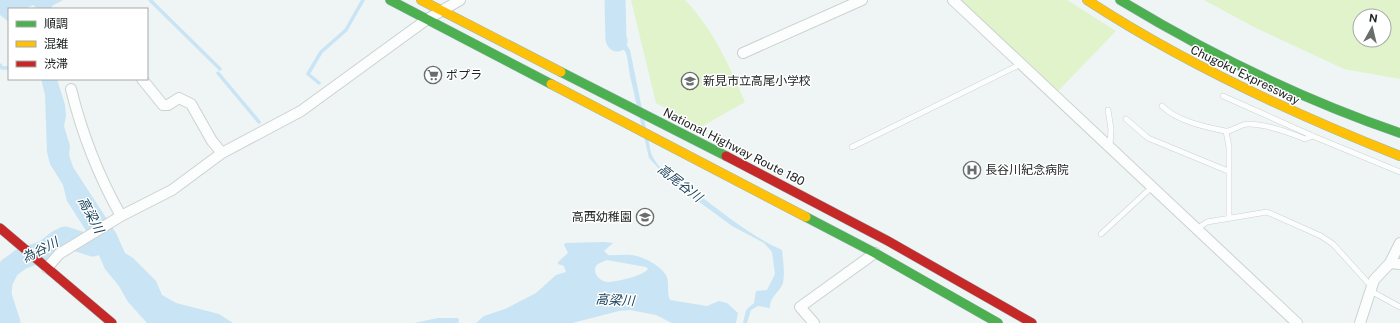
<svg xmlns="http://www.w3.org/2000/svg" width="1400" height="323" font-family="'Public Sans','Noto Sans JP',sans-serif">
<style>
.green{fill:#e0f3cb;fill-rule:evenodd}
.water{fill:#c9e4f4;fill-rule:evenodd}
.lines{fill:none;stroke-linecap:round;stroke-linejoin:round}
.stream{stroke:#c9e4f4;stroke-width:3.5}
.river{stroke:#c9e4f4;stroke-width:21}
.lane-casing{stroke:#ccd1d0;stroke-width:6}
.street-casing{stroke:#ccd1d0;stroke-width:12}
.fast-casing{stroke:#9bb4b6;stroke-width:10}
.slow-casing{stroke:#9bb4b6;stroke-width:10}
.jam-casing{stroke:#9bb4b6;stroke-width:10}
.lane{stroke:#fcfefd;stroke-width:5}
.street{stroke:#fcfefd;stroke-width:10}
.fast{stroke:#4caf50;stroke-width:9}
.slow{stroke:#ffc107;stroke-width:9}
.jam{stroke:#c62828;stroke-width:9}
.labels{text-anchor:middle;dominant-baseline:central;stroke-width:3;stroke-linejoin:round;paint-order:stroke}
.poi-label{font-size:12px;fill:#212524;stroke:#fff;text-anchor:start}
.street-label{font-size:12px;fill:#212524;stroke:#fff}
.water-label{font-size:13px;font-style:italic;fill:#1a425b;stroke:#fff}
</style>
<rect width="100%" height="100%" fill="#eef5f4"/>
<path class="green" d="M631,0H685C713,29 729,65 745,102L701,127L656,103Z
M961,0H1067L1116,31L1058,91Z
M1204,0H1400V79L1344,69L1254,27ZM1360,16H1384V40H1360Z"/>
<path class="water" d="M0,0H63L52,6L51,9H38L33,5L25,9H9V22L0,15Z
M620,11L619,34L630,50L651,153C662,178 683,184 703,198C728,217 753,237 782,250C783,261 785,272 783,283C780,292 769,297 770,308L758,306L751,310L747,323H743L746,310L754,303L756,291L767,290L775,274L772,252L764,243L732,226L668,179L649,158L630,76L627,56L625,51L613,43L611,14Z
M41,79H57L65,105L66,116L64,126L70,146L69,155L73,167L116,233L125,253L133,258L156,281L162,295L176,303L219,314L233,323H147L128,302L119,286L105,269L98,253L95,249L92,240L67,201L63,185L50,164L47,152L45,95Z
M604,242L613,243L604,251L608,255C616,256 623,254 631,255C642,256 660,265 666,275C670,283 666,291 670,300L707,306L719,301L727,303L738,313L736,323H672L656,315L630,310L619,311L572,323H476L484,316L505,309L536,293L556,275L566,272L564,266L558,264V262L568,253L564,245L565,243ZM607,260L646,267L648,269C644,276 615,282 607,282C600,281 592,273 596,266C598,263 603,262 607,260Z
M438,318H458L459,320L458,323H414Z"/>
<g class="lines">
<path class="stream" d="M150,0L220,69
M0,65L2,68H9
M218,73L259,122
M319,83L308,74L321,52L346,30L363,0"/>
<path class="river" d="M615,0L616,39L617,41
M10,323L1,295L2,282L9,268L21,259L44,251L57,241L65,237L93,246L106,241"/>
<defs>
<path id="lane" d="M1223,96L1315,137L1400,172
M1162,106C1177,121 1205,127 1225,131C1232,132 1240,124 1248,124C1267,124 1288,132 1305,139L1313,136
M1108,110L1111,129L1110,146
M1126,119L1148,138L1228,171
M1226,131L1229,147V218
M852,147L1021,64
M1198,228L1207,222L1267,212L1321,236L1333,244L1371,286
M1101,234L1153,186
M1369,290L1400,307"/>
<path id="street" d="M953,0L1297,323
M743,53L862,0
M142,79L163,105H168L179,98L191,104L212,141L222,153
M71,89C82,134 98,175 121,216
M1390,263L1400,243
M47,268L59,254L121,216L172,190L222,153L301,111L426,20L460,0
M814,323L800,307L875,253
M1360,323L1374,280L1390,263L1400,264"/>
<path id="fast" d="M390,0L551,84
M1120,0C1209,54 1301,99 1400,133
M561,72L726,156
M806,217L875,253L998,323"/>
<path id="slow" d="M421,0L561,72
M1087,0C1185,64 1291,113 1400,156
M551,84L806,217"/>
<path id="jam" d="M726,156L888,241L1032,323
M0,228L112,323"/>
</defs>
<use href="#lane" class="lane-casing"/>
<use href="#street" class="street-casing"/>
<use href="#fast" class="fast-casing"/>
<use href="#slow" class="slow-casing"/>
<use href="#jam" class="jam-casing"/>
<use href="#lane" class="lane"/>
<use href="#street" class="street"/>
<use href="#fast" class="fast"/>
<use href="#slow" class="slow"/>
<use href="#jam" class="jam"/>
</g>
<defs>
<symbol id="supermarket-ring" viewBox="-11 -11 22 22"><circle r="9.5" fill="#fff" stroke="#696e6d" stroke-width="1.5"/><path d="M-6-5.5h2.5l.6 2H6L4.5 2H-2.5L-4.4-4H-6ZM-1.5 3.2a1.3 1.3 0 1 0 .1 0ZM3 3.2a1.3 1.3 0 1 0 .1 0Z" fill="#696e6d"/></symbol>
<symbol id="school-ring" viewBox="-11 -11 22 22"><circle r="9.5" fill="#fff" stroke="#696e6d" stroke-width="1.5"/><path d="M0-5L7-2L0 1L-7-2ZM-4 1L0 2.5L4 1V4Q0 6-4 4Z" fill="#696e6d"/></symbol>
<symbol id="hospital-ring" viewBox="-11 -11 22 22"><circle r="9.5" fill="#fff" stroke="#696e6d" stroke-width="1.5"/><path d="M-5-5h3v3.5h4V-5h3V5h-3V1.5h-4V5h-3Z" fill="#696e6d"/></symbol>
</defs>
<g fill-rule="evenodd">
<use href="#supermarket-ring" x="423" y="65" width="20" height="20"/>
<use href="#school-ring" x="680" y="71" width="20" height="20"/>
<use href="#hospital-ring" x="962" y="160" width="20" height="20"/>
<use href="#school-ring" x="635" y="207" width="20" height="20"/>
</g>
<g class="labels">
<g class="poi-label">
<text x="446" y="75">ポプラ</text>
<text x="703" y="81">新見市立高尾小学校</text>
<text x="985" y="170">長谷川紀念病院</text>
<text x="632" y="217" text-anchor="end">高西幼稚園</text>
</g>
<g class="street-label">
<text transform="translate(1245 75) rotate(26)">Chugoku Expressway</text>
<text transform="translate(734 147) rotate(27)">National Highway Route 180</text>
</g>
<g class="water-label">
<text transform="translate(680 183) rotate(38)">高尾谷川</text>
<text transform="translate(91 215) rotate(62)">高梁川</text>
<text transform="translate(40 250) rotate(-27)">為谷川</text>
<text transform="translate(615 300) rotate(3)">高梁川</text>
</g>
</g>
<rect x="8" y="8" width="140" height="72" fill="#ffffff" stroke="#a6a8a7"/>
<rect x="16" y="21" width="20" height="6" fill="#4caf50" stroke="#a6a8a7"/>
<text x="44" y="28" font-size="12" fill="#212524">順調</text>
<rect x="16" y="41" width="20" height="6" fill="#ffc107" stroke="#a6a8a7"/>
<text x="44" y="48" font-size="12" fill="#212524">混雑</text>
<rect x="16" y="61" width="20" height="6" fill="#c62828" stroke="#a6a8a7"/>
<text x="44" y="68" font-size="12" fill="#212524">渋滞</text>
<g transform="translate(1372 28) rotate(8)"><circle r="19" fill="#ffffff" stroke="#a6a8a7"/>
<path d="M0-3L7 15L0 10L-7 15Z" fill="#696e6d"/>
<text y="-6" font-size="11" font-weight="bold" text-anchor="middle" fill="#212524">N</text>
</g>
</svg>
